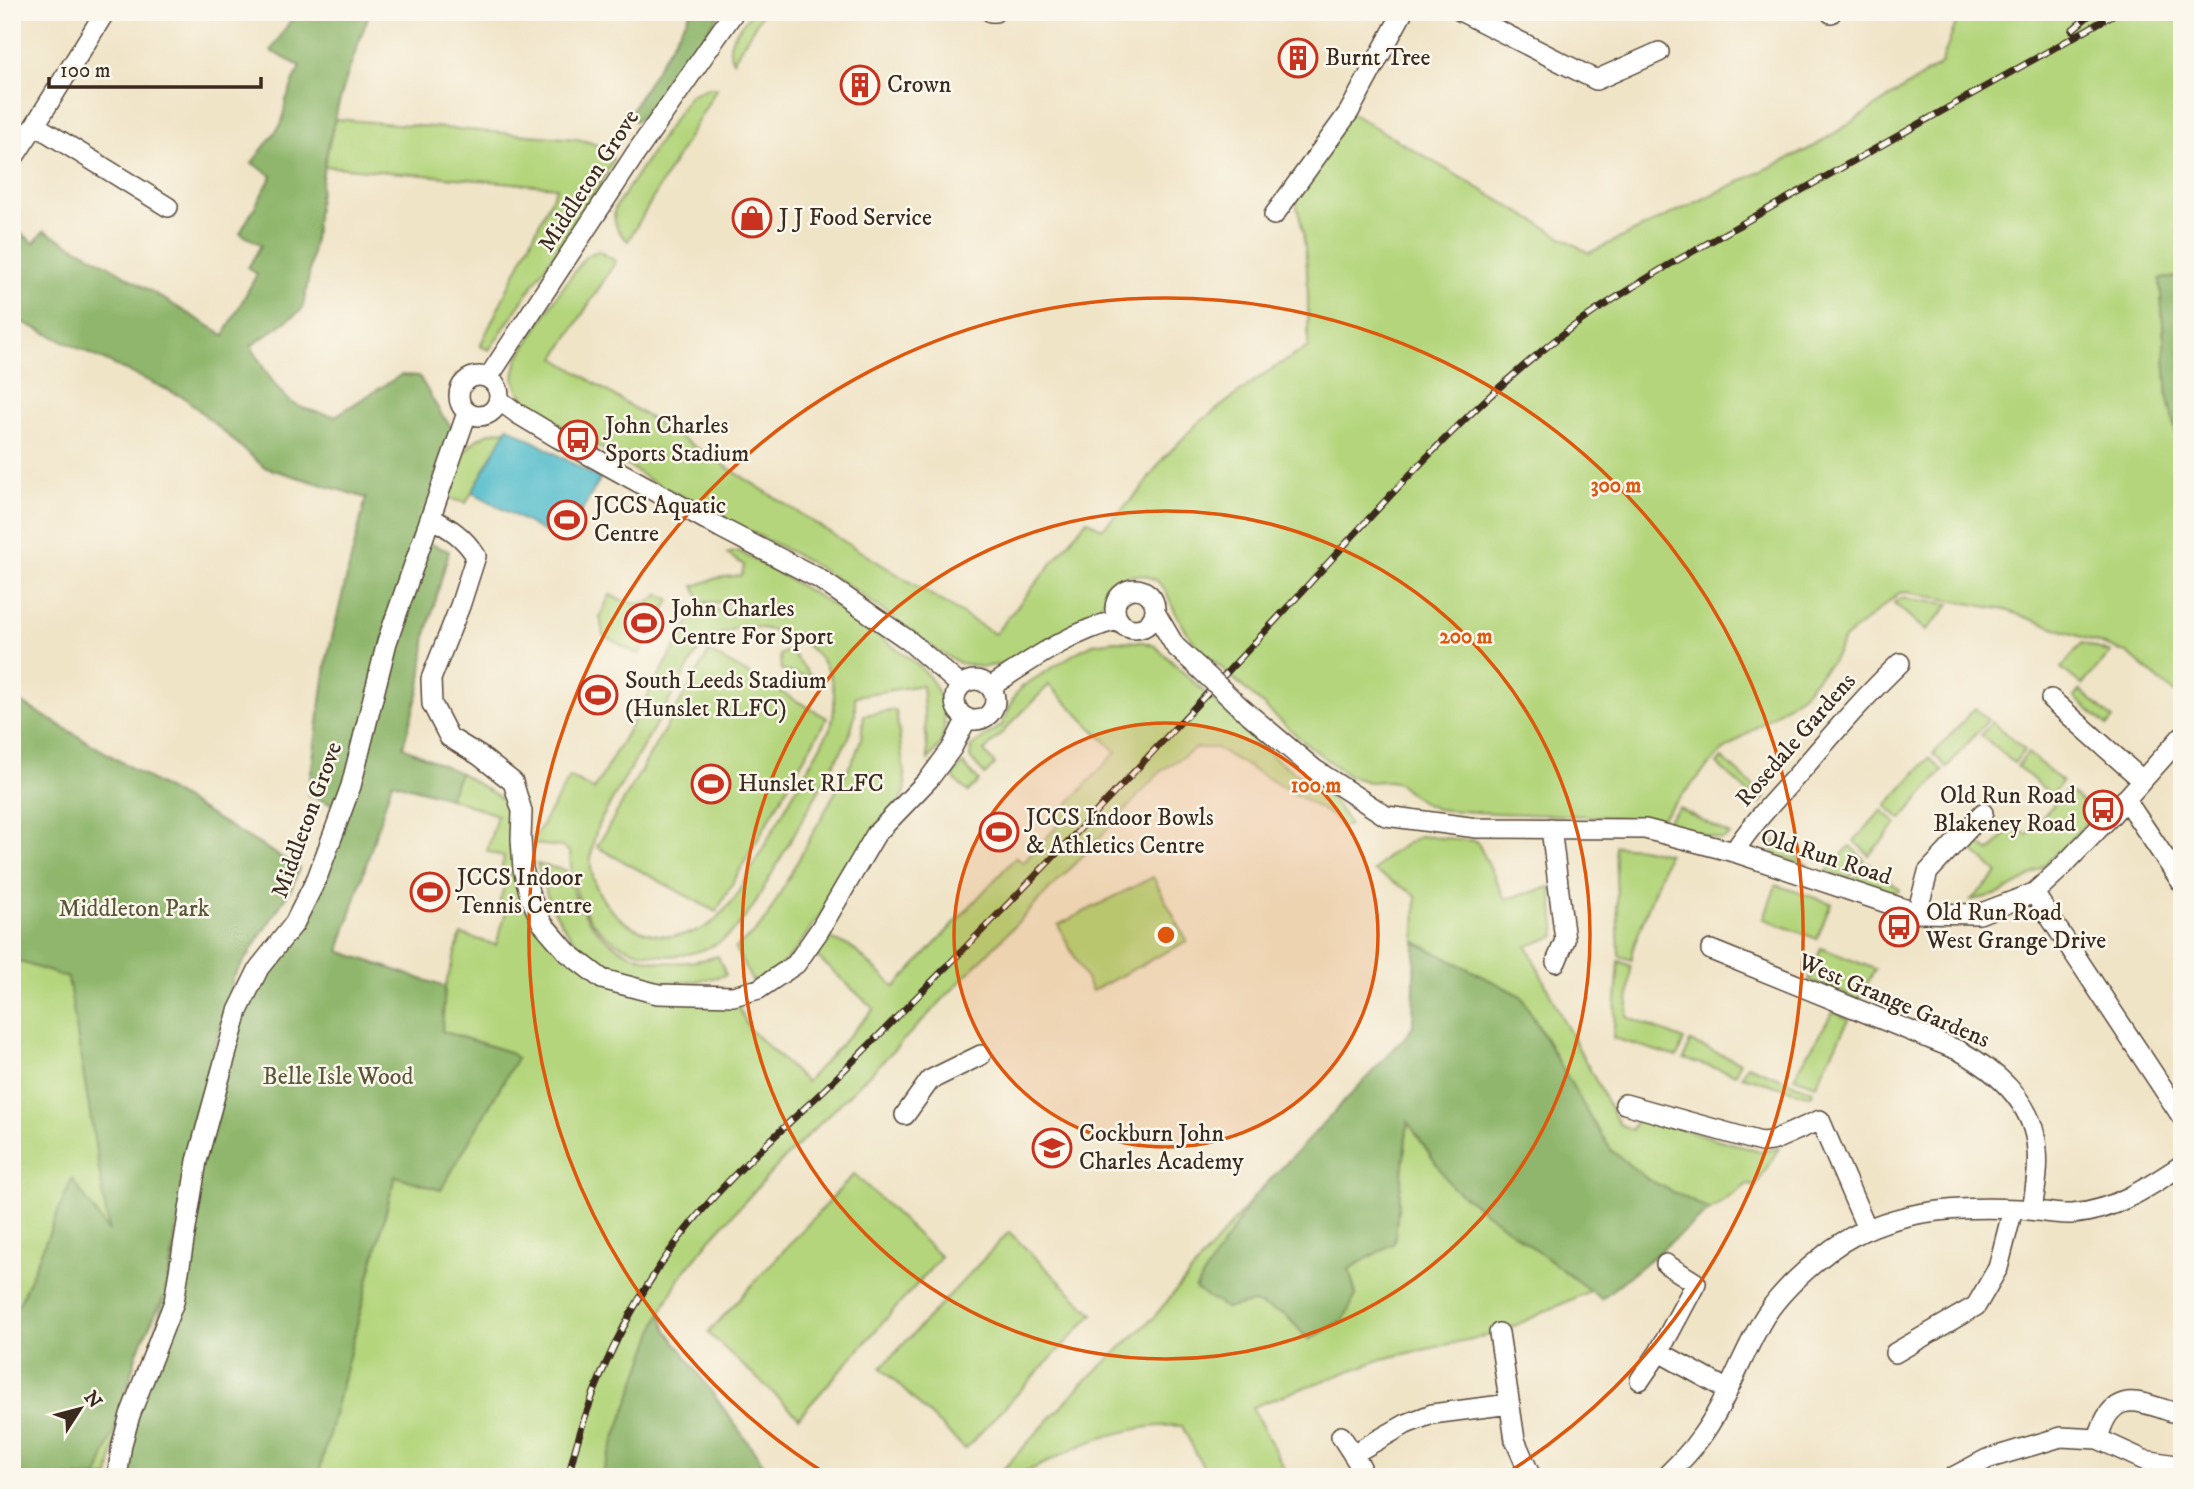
<svg xmlns="http://www.w3.org/2000/svg" width="2194" height="1489" font-family="'IM FELL DW Pica',serif">
<style>
.green{fill:#b4d57c;stroke:#78804d;stroke-width:2;fill-rule:evenodd}
.forest{fill:#8fb66c;stroke:#657045;stroke-width:2}
.water{fill:#4fbbcb;stroke:#457274;stroke-width:2}
.lines{fill:none;stroke-linecap:round;stroke-linejoin:round}
.minor-casing{stroke:#564637;stroke-width:22}
.minor{stroke:#fff;stroke-width:19}
.rail-casing{stroke:#3b2a1e;stroke-width:7}
.rail{stroke:#fbf7ec;stroke-width:4.5;stroke-dasharray:13;stroke-linecap:butt}
.minor-bridge-casing{stroke:#564637;stroke-width:22;stroke-linecap:butt}
.minor-bridge{stroke:#fff;stroke-width:19}
.ring{fill:none;stroke:#df570d;stroke-width:3.5}
.labels{text-anchor:middle;dominant-baseline:central;stroke-width:5;stroke-linejoin:round;paint-order:stroke}
.poi-label{font-size:24px;fill:#3b2a1e;stroke:#fbf7ec;text-anchor:start}
.street-label{font-size:24px;fill:#3b2a1e;stroke:#fbf7ec}
.park-label{font-size:24px;fill:#595536;stroke:#fbf7ec}
.centre{fill:#df570d;stroke:#fbf7ec;stroke-width:3.5}
.ring-label{font-size:21px;text-anchor:middle;font-weight:bold;fill:#df570d;stroke:#fbf7ec;stroke-width:5;stroke-linejoin:round;paint-order:stroke}
</style>
<rect width="100%" height="100%" fill="#fbf7ec"/>
<filter id="ink" filterUnits="userSpaceOnUse"><feTurbulence type="fractalNoise" baseFrequency=".0143" numOctaves="2"/><feDisplacementMap in="SourceGraphic" scale="14" xChannelSelector="R" yChannelSelector="G"/><feConvolveMatrix kernelMatrix="1 2 1 2 8 2 1 2 1" color-interpolation-filters="sRGB"/></filter>
<filter id="wash" filterUnits="userSpaceOnUse"><feTurbulence type="fractalNoise" baseFrequency=".00686" numOctaves="4" result="noise"/><feDisplacementMap in="SourceGraphic" scale="28" xChannelSelector="R" yChannelSelector="G"/><feGaussianBlur stdDeviation="1.57" result="paint"/><feColorMatrix in="noise" values="0 0 0 0 0 0 0 0 0 0 0 0 0 0 0 0 0 1.4 0 .05"/><feComposite in="paint" operator="in"/></filter>
<g filter="url(#wash)">
<rect width="100%" height="100%" fill="#f0e4c7"/>
<path class="green" d="M752,12H763L733,61C722,42 741,27 752,12Z
M1960,12H2182V141L2178,186L2179,277L2160,279L2168,399L2182,459V699L2127,653L2005,610L1906,592L1899,593L1844,639L1835,657L1802,695L1720,753L1658,822C1585,812 1511,817 1437,809L1423,803L1398,783L1390,781L1369,782L1347,775L1302,740L1195,644L1177,616L1165,590L1157,581L1147,576L1136,575L1124,577L1115,583L1097,611L1005,664L982,667L960,663L939,652L855,590L799,556L649,480L616,457L533,409L518,390L514,378L518,358L559,293L586,256L598,251L616,261L555,358L840,539L995,634L1087,520L1102,529L1139,492L1162,460L1196,425L1264,374L1308,347C1308,300 1310,248 1296,203L1316,158L1349,112L1589,253L1813,147L1941,64Z
M708,88H717L628,241C617,231 612,222 615,208L690,95Z
M335,119L577,139C592,143 606,145 613,160L599,187L489,350L480,346L557,187L324,166Z
M507,430L466,503L445,497C457,464 465,432 507,430Z
M738,551C790,580 841,607 888,643C904,654 921,665 932,681C943,697 948,725 941,743C938,749 932,754 928,760L922,685L855,696V714L849,737L753,907C743,920 734,933 720,942C673,969 606,956 581,904C573,887 571,871 570,852L562,847L535,844L533,840L570,777L594,790L701,602L694,586L717,578L742,575L744,565L727,554ZM703,602L750,603L719,611ZM741,626C802,629 847,660 831,727L735,898C727,907 720,918 709,925C661,954 598,922 591,867C590,853 594,839 598,825L696,654L713,637Z
M660,594L670,600L639,655L603,635L600,616L610,595C629,604 643,609 660,594Z
M1900,598L1950,604L1926,631L1894,603Z
M1114,641L1143,642L1155,646L1276,759L1333,800L1350,825L1342,827L1334,817L1216,748H1196L1161,771L1088,850L886,1058L780,1163L712,1237L678,1280L661,1312L601,1477H318L395,1175L509,1052L442,1031L445,987L461,934L496,945L506,912L497,909L508,875L501,872L504,857L487,851L497,815L449,798L460,773L522,811L530,896L602,979L733,996L749,1029L806,1082L874,1009L808,948L819,931L835,941L850,946L895,987L1016,857L1023,863L1060,823L1055,818L1116,752L1049,685L984,751L995,764L985,775L970,758L971,747L1002,725L1015,695L1023,686L1077,652L1093,644Z
M2082,643L2111,653L2082,685L2061,668Z
M787,651H791L810,675L814,676V679L781,670L780,655Z
M709,652L827,718L716,912L597,847Z
M2080,690L2113,719L2107,726L2074,697Z
M12,697L299,868L292,887L233,978L199,1108L164,1296L137,1352L119,1417L109,1477H12Z
M1975,708L1988,720L1947,767L1933,754Z
M896,710L906,788L905,792L795,951C783,963 769,979 752,981L735,948L754,933L766,919L855,756L861,739L864,715Z
M1992,722L2025,750L2014,763L1981,735Z
M2028,753L2062,782L2052,795L2017,766Z
M1722,758L1765,797L1760,803L1717,764Z
M1929,758L1943,771L1901,819L1886,806Z
M963,764L979,781L968,792L955,780L953,774Z
M2067,789L2096,813C2068,842 2040,875 2003,892C1994,896 1982,898 1971,900L1998,873L1966,844L1972,838L1990,852L2014,824L2027,835Z
M1679,808L1730,835L1722,840L1664,824Z
M1882,810L1897,824L1869,855L1854,841Z
M1419,836L1477,841L1505,899L1551,887L1556,936L1527,946L1559,1012L1619,1124L1632,1130L1637,1116L1761,1152L1779,1148L1755,1187L1748,1184L1710,1210L1647,1179L1612,1151L1593,1122L1521,996L1415,942L1416,895L1374,871L1390,854Z
M1775,840L1809,866L1772,854Z
M1615,846L1641,848L1668,854L1632,951V960L1619,956Z
M1850,846L1865,860L1848,879L1826,872Z
M1869,863L1900,890L1892,894L1852,881Z
M537,864L566,870C585,946 644,977 718,956L726,975C631,1000 561,960 537,864Z
M1153,877L1187,941L1092,991L1058,925Z
M1776,885L1831,903L1817,939L1764,919Z
M1821,948L1875,969L1859,1000L1809,980Z
M1619,961L1631,966L1627,1017L1684,1040L1677,1057L1613,1038Z
M1833,1012L1849,1019L1816,1085L1794,1077Z
M1690,1042L1740,1062L1736,1074L1684,1059Z
M1747,1065L1813,1091L1811,1096L1742,1076Z
M1408,1121L1453,1187L1592,1290L1499,1333L1382,1359L1252,1407L1289,1477H1208L1182,1426C1154,1423 1114,1433 1087,1443C1056,1455 1029,1477 996,1477L1080,1386L1154,1317L1253,1198L1196,1289L1226,1308L1254,1303L1286,1315L1309,1340L1356,1295L1349,1269L1394,1243Z
M854,1174L941,1257L799,1417L708,1333Z
M1009,1232L1093,1314L965,1449L881,1368Z"/>
<path class="forest" d="M296,12H370C351,62 333,114 324,167C315,214 314,263 302,310L251,346C262,365 274,388 291,402C303,410 321,413 335,416L401,375L419,376L441,414L459,436L423,541L449,551L426,635L420,687L403,747L460,773L449,798L392,782L339,951L445,987L442,1031L509,1052L517,1058L441,1190L395,1176L318,1477H120L164,1296L138,1349L119,1417L97,1477H12V1306L19,1304L72,1179L109,1232L68,978L12,959V697L299,868L292,887L233,978L199,1108L165,1293L197,1161L238,1011L294,924L342,808L308,795L327,658L366,498L264,467L185,398L12,317V226L34,243L44,231L89,254L224,335L257,274L248,268L261,245L240,233L272,176L252,163L282,123L286,100L300,66L271,51Z
M691,12H721L649,111L641,118L635,121L628,116Z
M2179,277L2182,304V459L2168,399L2160,279Z
M1415,942L1521,996L1593,1122L1612,1151L1647,1179L1710,1210L1601,1299L1452,1187L1408,1122L1394,1243L1349,1269L1356,1295L1344,1319L1309,1340L1286,1315L1254,1303L1226,1308L1195,1289L1253,1198L1408,1034L1413,1025Z
M661,1312L667,1330L773,1477H601Z"/>
<path class="water" d="M508,427L600,479L564,543L472,492Z"/>
</g>
<g filter="url(#ink)">
<g class="lines">
<defs>
<path id="minor" d="M105,12L35,125L168,207
M991,12H995
M1462,12L1596,80L1659,52
M1831,13V12
M12,160L35,125
M1274,215L1349,112L1403,12
M459 396a20 20 0 1 1 40 0a20 20 0 1 1-40 0Z
M488,378L636,153L734,12
M499,400L518,414L558,438L721,528L818,578L908,640L960,685
M431,518C451,529 463,536 476,556L460,606L431,679L432,704L449,737L480,756L513,782L522,811L521,839L523,869L530,896L542,923L568,953L602,979L658,994L733,996L759,989L796,964L819,931L876,834L929,779L952,748L967,718
M1115 609a20 20 0 1 1 40 0a20 20 0 1 1-40 0Z
M1155,612L1175,646L1198,667
M955 700a20 20 0 1 1 40 0a20 20 0 1 1-40 0Z
M990,687C1030,661 1071,631 1118,620
M2051,699L2142,780
M1238,705L1314,769L1386,816L1477,828L1645,829L1734,852L1917,913L1979,914L2034,893L2060,869L2109,818L2182,736
M2125,799L2182,883
M1551,828L1565,940L1556,962
M1734,852C1752,823 1777,798 1800,772C1832,735 1864,697 1900,663
M2034,893L2182,1117
M1917,913L1928,872L1983,813
M1711,950L1960,1051C1998,1072 2034,1104 2037,1150C2039,1170 2035,1190 2032,1210
M1625,1104L1761,1142L1772,1141L1820,1120L1867,1229
M905,1115L930,1080L981,1055
M1666,1264L1696,1283L1659,1352L1728,1390
M1499,1333L1515,1440L1531,1477
M1895,1353L1976,1306L1998,1268L2013,1209
M1640,1380L1659,1352
M1341,1436L1361,1467
M2098,1439C2112,1384 2141,1403 2182,1415
M1353,1454L1406,1424L1432,1414L1510,1404
M117,1477L122,1444L130,1415L174,1302L197,1161L238,1011L259,968L294,924L317,878L351,786L387,642L467,413
M1665,1477C1676,1466 1688,1455 1697,1442C1727,1404 1740,1357 1765,1316C1782,1290 1807,1268 1832,1249C1887,1210 1954,1206 2019,1209C2036,1210 2055,1215 2072,1214C2113,1211 2149,1187 2182,1165
M1953,1477L1987,1459L2061,1437L2098,1439L2144,1460L2182,1466"/>
</defs>
<use href="#minor" class="minor-casing"/>
<use href="#minor" class="minor"/>
<defs>
<path id="rail" d="M2072,30L2093,12
M568,1477C587,1395 622,1319 670,1251C713,1190 771,1140 825,1089C888,1027 950,963 1012,900C1104,805 1195,707 1286,609C1368,520 1448,427 1543,350C1581,318 1625,292 1667,266L2118,12"/>
</defs>
<use href="#rail" class="rail-casing"/>
<use href="#rail" class="rail"/>
<defs>
<path id="minor-bridge" d="M1198,667L1238,705"/>
</defs>
<use href="#minor-bridge" class="minor-bridge-casing"/>
<use href="#minor-bridge" class="minor-bridge"/>
</g>
</g>
<circle cx="1166" cy="935" r="212" fill="#df570d" fill-opacity=".12"/>
<g class="ring">
<circle cx="1166" cy="935" r="212"/>
<circle cx="1166" cy="935" r="424"/>
<path d="M828 1475A637 637 0 1 1 1504 1475"/>
</g>
<defs>
<symbol id="building-ring" viewBox="-11 -11 22 22"><circle r="9.5" fill="#fbf7ec" stroke="#c8321e" stroke-width="1.5"/><path d="M-4-6H4V6H1V3H-1V6H-4ZM-2.5-4.3h1.7v1.8h-1.7ZM.8-4.3h1.7v1.8H.8ZM-2.5-1h1.7V.8h-1.7ZM.8-1h1.7V.8H.8Z" fill="#c8321e"/></symbol>
<symbol id="shop-ring" viewBox="-11 -11 22 22"><circle r="9.5" fill="#fbf7ec" stroke="#c8321e" stroke-width="1.5"/><path d="M-5-2.5h2.3a2.7 3.5 0 0 1 5.4 0H5L5.5 6h-11ZM-1.5-2.5h3a1.5 2.3 0 0 0-3 0Z" fill="#c8321e"/></symbol>
<symbol id="bus-ring" viewBox="-11 -11 22 22"><circle r="9.5" fill="#fbf7ec" stroke="#c8321e" stroke-width="1.5"/><path d="M-5-6H5V4H4V6H2V4H-2V6H-4V4H-5ZM-3.5-4V0h7V-4ZM-3.5 1.2v1.5H-2V1.2ZM2 1.2v1.5H3.5V1.2Z" fill="#c8321e"/></symbol>
<symbol id="stadium-ring" viewBox="-11 -11 22 22"><circle r="9.5" fill="#fbf7ec" stroke="#c8321e" stroke-width="1.5"/><path d="M0-5a6.5 5 0 1 0 0 10a6.5 5 0 1 0 0-10ZM-3.5-1.8h7v3.6h-7Z" fill="#c8321e"/></symbol>
<symbol id="school-ring" viewBox="-11 -11 22 22"><circle r="9.5" fill="#fbf7ec" stroke="#c8321e" stroke-width="1.5"/><path d="M0-5L7-2L0 1L-7-2ZM-4 1L0 2.5L4 1V4Q0 6-4 4Z" fill="#c8321e"/></symbol>
</defs>
<g fill-rule="evenodd">
<use href="#building-ring" x="1276" y="36" width="44" height="44"/>
<use href="#building-ring" x="838" y="63" width="44" height="44"/>
<use href="#shop-ring" x="730" y="196" width="44" height="44"/>
<use href="#bus-ring" x="556" y="418" width="44" height="44"/>
<use href="#stadium-ring" x="545" y="498" width="44" height="44"/>
<use href="#stadium-ring" x="622" y="601" width="44" height="44"/>
<use href="#stadium-ring" x="576" y="673" width="44" height="44"/>
<use href="#stadium-ring" x="689" y="762" width="44" height="44"/>
<use href="#bus-ring" x="2081" y="788" width="44" height="44"/>
<use href="#stadium-ring" x="977" y="810" width="44" height="44"/>
<use href="#stadium-ring" x="408" y="870" width="44" height="44"/>
<use href="#bus-ring" x="1877" y="905" width="44" height="44"/>
<use href="#school-ring" x="1030" y="1126" width="44" height="44"/>
</g>
<g class="labels">
<g class="poi-label">
<text x="1325" y="58">Burnt Tree</text>
<text x="887" y="85">Crown</text>
<text x="779" y="218">J J Food Service</text>
<text x="605" y="426">John Charles<tspan x="605" dy="28">Sports Stadium</tspan></text>
<text x="594" y="506">JCCS Aquatic<tspan x="594" dy="28">Centre</tspan></text>
<text x="671" y="609">John Charles<tspan x="671" dy="28">Centre For Sport</tspan></text>
<text x="625" y="681">South Leeds Stadium<tspan x="625" dy="28">(Hunslet RLFC)</tspan></text>
<text x="738" y="784">Hunslet RLFC</text>
<text x="2076" y="796" text-anchor="end">Old Run Road<tspan x="2076" dy="28">Blakeney Road</tspan></text>
<text x="1026" y="818">JCCS Indoor Bowls<tspan x="1026" dy="28">&amp; Athletics Centre</tspan></text>
<text x="457" y="878">JCCS Indoor<tspan x="457" dy="28">Tennis Centre</tspan></text>
<text x="1926" y="913">Old Run Road<tspan x="1926" dy="28">West Grange Drive</tspan></text>
<text x="1079" y="1134">Cockburn John<tspan x="1079" dy="28">Charles Academy</tspan></text>
</g>
<g class="street-label">
<text transform="translate(589 181) rotate(-57)">Middleton Grove</text>
<text transform="translate(1796 740) rotate(-49)">Rosedale Gardens</text>
<text transform="translate(307 820) rotate(-70)">Middleton Grove</text>
<text transform="translate(1826 857) rotate(18)">Old Run Road</text>
<text transform="translate(1894 1001) rotate(23)">West Grange Gardens</text>
</g>
<g class="park-label">
<text x="134" y="909">Middleton Park</text>
<text x="338" y="1077">Belle Isle Wood</text>
</g>
</g>
<circle cx="1166" cy="935" r="10" class="centre"/>
<g class="ring-label">
<text x="1616" y="492">300 m</text>
<text x="1466" y="643">200 m</text>
<text x="1316" y="792">100 m</text>
</g>
<rect width="2194" height="1489" fill="none" stroke="#fbf7ec" stroke-width="42"/>
<g transform="translate(80 1409) rotate(54)" stroke="#fbf7ec" stroke-width="5" paint-order="stroke">
<path d="M0-5L12 26L0 18L-12 26Z" fill="#3b2a1e"/>
<text y="-10" font-size="19" font-weight="bold" text-anchor="middle" fill="#3b2a1e">N</text>
</g>
<path d="M49 77v10h212v-10" fill="none" stroke="#3b2a1e" stroke-width="3.5"/>
<text x="60" y="77" font-size="21" fill="#3b2a1e" stroke="#fbf7ec" stroke-width="5" paint-order="stroke">100 m</text>
</svg>
